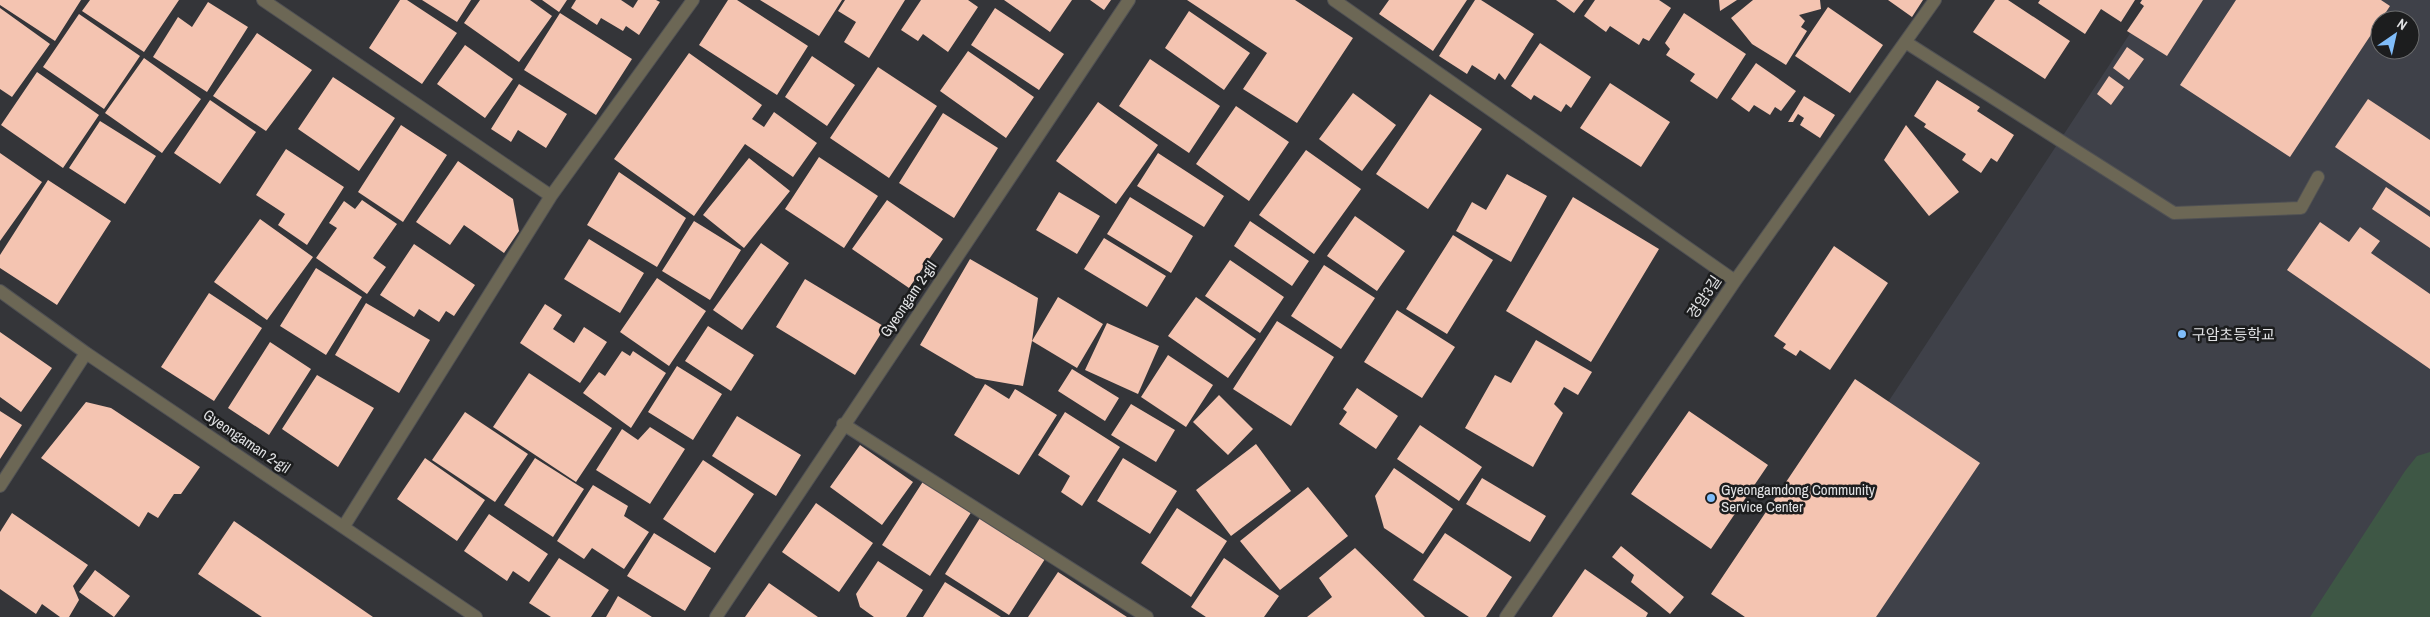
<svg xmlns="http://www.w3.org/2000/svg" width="2430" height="617" font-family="'Archivo Narrow','Noto Sans KR',sans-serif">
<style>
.built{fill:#3f4149;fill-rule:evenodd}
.green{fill:#3e5745}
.building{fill:#f4c4b1}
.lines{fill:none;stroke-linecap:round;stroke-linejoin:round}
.minor-casing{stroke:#505154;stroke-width:14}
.minor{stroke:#6c6755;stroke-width:12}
.poi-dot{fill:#80bdfa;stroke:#1c1d1e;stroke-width:2}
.labels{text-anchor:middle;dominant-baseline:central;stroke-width:5;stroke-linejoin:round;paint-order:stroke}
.street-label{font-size:15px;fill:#e1e2e4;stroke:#1c1d1e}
.poi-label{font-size:15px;fill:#e1e2e4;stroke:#1c1d1e;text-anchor:start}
</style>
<rect width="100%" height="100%" fill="#343539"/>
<path class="built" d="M2152,0H2430V617H1747ZM2380,20H2410V50H2380Z"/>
<path class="green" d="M2430,452V617H2310L2405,471L2417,456Z"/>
<path class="building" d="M0,0H81L55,41L0,5Z
M90,0H179L144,52L82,11Z
M400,0H407L457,33L422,84L369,48Z
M422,0H471L457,22Z
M480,0H530L552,16L519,62L464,23Z
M542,0H567L559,12Z
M576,0H621L633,8L638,0H656L660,2L639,35L626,26L623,31L601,18L597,25L571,8Z
M728,0H737L808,46L777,95L699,45Z
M760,0H842L819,36Z
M845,0H905L869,58L844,42L856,22L838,11Z
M921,0H968L978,7L948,52L923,34L918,41L901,30Z
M1004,0H1072L1050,32Z
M1090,0H1111L1104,10Z
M1187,0H1295L1353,38L1297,123L1243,89L1267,53Z
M1389,0H1467L1433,51L1379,14Z
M1475,0H1481L1534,34L1505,80L1499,73L1495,80L1472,65L1467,74L1439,56Z
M1556,0H1584L1574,13Z
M1595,0H1659L1671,8L1649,41L1643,38L1639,45L1610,26L1606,32L1584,16Z
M1719,0H1737L1720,11Z
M1753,0H1820L1821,9L1799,15L1805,21L1801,27L1807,31L1786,65L1752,44L1731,18Z
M1888,0H1923L1912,17Z
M1995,0H2008L2070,41L2045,79L1973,32Z
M2040,0H2135L2121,22L2101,9L2085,34L2038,3Z
M2142,0H2203L2167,56L2127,31L2144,6L2140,3Z
M2236,0H2381L2390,6L2290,157L2180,85Z
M208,2L248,27L207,92L153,57L178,17L192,27Z
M1828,7L1883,45L1850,93L1795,56Z
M0,8L50,44L12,97L0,89Z
M995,8L1064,54L1039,90L971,45Z
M1189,11L1250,53L1224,90L1165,48Z
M560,13L632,59L596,115L524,70Z
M1684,13L1746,54L1717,99L1690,81L1695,74L1666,55L1670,49L1665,43Z
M79,14L140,56L104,109L43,67Z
M257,33L312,70L266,131L213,96Z
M1540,43L1591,77L1571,108L1566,104L1561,112L1534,95L1531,100L1511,86Z
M465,45L513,79L485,118L437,84Z
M2127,47L2144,59L2129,80L2113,68Z
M968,51L1034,97L1006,138L940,91Z
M689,53L762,105L752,119L764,127L774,112L817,143L793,177L745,144L694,216L614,159Z
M812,56L855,85L827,126L785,97Z
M144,58L201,99L162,153L105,113Z
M1150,59L1220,106L1189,153L1119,106Z
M1756,63L1796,91L1781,111L1775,107L1770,115L1754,105L1749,112L1731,99Z
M878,67L937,106L889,178L830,138Z
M37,72L99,115L63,168L1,125Z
M2109,76L2124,87L2111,105L2097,94Z
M333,77L395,118L359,171L298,129Z
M1937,80L1980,107L1977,111L2014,135L1997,162L1991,158L1981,173L1962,160L1966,154L1924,127L1926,124L1914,116Z
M1610,83L1670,122L1641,167L1580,128Z
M519,84L567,114L546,148L518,130L511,142L491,129Z
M1353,93L1396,125L1362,171L1319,139Z
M1430,94L1482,129L1428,209L1376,174Z
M1804,96L1835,115L1820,138L1800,125L1804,118L1798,114L1793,122H1788Z
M2368,99L2430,140V211L2335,147Z
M210,100L256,132L220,184L174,153Z
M1098,102L1158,145L1116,204L1056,161Z
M1236,106L1289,142L1249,201L1196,164Z
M943,113L998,148L954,218L899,183Z
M100,121L156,156L125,204L69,168Z
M401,125L447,155L403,222L358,192Z
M1906,125L1959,192L1929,216L1884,160Z
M286,149L344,187L307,245L278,225L285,214L256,195Z
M1306,150L1361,189L1314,254L1259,215Z
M0,153L42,182L0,241Z
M1158,153L1224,196L1204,227L1137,186Z
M819,157L878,196L844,248L785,209Z
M749,158L790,191L744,248L703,215Z
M458,161L513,199L519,231L504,253L464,225L450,245L416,222Z
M619,172L686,218L657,267L587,225Z
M1507,174L1547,196L1511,262L1456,231L1472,202L1486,210Z
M48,180L111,221L57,305L0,268V255Z
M2386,187L2430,217V248L2372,209Z
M1059,192L1100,216L1077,254L1036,230Z
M1130,197L1193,236L1171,273L1107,234Z
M1573,197L1659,249L1591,362L1506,311Z
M362,200L397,224L373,258L386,267L367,294L316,258L337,228L329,223L344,201L355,209Z
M887,200L943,239L909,288L852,249Z
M1355,216L1405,251L1377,291L1327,256Z
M260,219L313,257L267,320L214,282Z
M694,221L741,250L710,300L662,271Z
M1250,221L1309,261L1292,286L1234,246Z
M2320,222L2349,242L2360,227L2380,241L2371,253L2430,294V369L2287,270Z
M1453,235L1493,260L1447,334L1406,309Z
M1104,238L1166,276L1147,307L1084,269Z
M589,239L644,273L620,313L564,279Z
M761,243L789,263L742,330L713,310Z
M414,244L475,285L454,316L446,311L439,322L419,309L414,317L380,295Z
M1834,246L1888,283L1830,370L1800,350L1796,356L1783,348L1786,344L1774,336Z
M970,259L1038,298L1032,341L1058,297L1103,324L1077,368L1032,341L1023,386L976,378L920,345Z
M1230,260L1284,297L1260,333L1205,296Z
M1324,265L1375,298L1341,349L1291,316Z
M316,268L362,297L326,355L280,326Z
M657,278L706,311L669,366L620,332Z
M805,279L885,327L855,375L776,327Z
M209,293L262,328L214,401L161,367Z
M1196,297L1256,339L1228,378L1168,336Z
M366,303L430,340L399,393L335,355Z
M545,304L562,315L553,329L574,343L584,327L607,342L580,383L520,343Z
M1397,310L1455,347L1422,398L1364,362Z
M1277,321L1334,357L1291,426L1233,389Z
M1107,323L1159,346L1138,394L1085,370Z
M708,326L754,355L731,391L685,361Z
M0,332L52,368L21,412L0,397Z
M1536,340L1592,372L1578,395L1564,387L1554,404L1563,413L1533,467L1465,428L1495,375L1511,383Z
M270,342L311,369L269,435L228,408Z
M622,351L630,356L633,351L666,373L631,428L583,393L599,372L605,376Z
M1168,355L1213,385L1186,427L1141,397Z
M677,366L722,394L693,440L648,412Z
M1072,369L1119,398L1105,421L1058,391Z
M529,373L612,428L576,482L493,427Z
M317,375L374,408L338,467L282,429Z
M1855,379L1980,463L1876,617H1745L1711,594Z
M985,384L1009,399L1015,389L1057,415L1019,475L954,435Z
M1357,388L1398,416L1376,449L1339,424L1347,412L1343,409Z
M1219,395L1253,429L1228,455L1193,422Z
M86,402L111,408L200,467L181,494H174L158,518L148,512L139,527L41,458Z
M1131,404L1175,430L1156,462L1111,435Z
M0,411L22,425L0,459Z
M1689,411L1768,465L1711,549L1631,494Z
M465,412L528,454L495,502L432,460Z
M1065,412L1120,447L1082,506L1061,492L1070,476L1038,455Z
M737,416L801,455L776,496L712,456Z
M1420,425L1482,467L1459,501L1397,459Z
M650,427L685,449L650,504L596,470L622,429L638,440Z
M1256,444L1291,491L1231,536L1196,490Z
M860,445L913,482L882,525L830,487Z
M425,458L485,500L457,541L397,499Z
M535,458L584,489L553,537L504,505Z
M1123,458L1177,491L1150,534L1097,501Z
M703,460L754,494L715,553L663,519Z
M1394,468L1453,509L1423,554L1384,528L1375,496Z
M1482,478L1546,516L1530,542L1466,504Z
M924,480L972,511L930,576L882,545Z
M593,485L628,506L624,516L649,532L624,569L592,548L584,559L557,541Z
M1308,487L1348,536L1280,590L1240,541Z
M816,503L873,543L839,592L782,552Z
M1177,508L1227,541L1191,597L1141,563Z
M12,513L88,565L73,586L79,600L69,617H60L42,604L36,614L0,589V532Z
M489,514L548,554L529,582L513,571L507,581L464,551Z
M980,518L1045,559L1009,615L945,574Z
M234,521L373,617H262L198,574Z
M654,533L711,568L685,611L627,576Z
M1445,533L1512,577L1486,617H1469L1413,580Z
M1621,546L1684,597L1670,614L1631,582L1634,575L1612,557Z
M1355,548L1425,617H1307L1332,597L1319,578Z
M559,558L609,590L591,617H551L529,603Z
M1224,558L1279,596L1264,617H1206L1191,607Z
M878,561L923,590L906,617H874L860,607L856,594Z
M1585,569L1648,613L1646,617H1552Z
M95,570L130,596L114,617L79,592Z
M1058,572L1127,617H1028Z
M945,582L1001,617H923Z
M769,583L818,617H745Z
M618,596L652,617H606Z"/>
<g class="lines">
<defs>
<path id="minor" d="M263,0L551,196
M1334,0L1735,281
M1907,43L2174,213L2301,208L2318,177
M0,291L86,353L476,617
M843,424L1147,617
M0,486L86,353
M344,526L551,196L693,0
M716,617L1129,0
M1506,617L1735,281L1935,0"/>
</defs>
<use href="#minor" class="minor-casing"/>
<use href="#minor" class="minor"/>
</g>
<g class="poi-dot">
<circle cx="2182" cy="334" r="5"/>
<circle cx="1711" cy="498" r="5"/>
</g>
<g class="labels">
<g class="street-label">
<text transform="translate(1704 297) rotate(-56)">경암3길</text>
<text transform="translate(908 299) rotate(-56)">Gyeongam 2-gil</text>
<text transform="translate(247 441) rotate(34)">Gyeongaman 2-gil</text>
</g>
<g class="poi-label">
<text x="2192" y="334">구암초등학교</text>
<text x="1721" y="489">Gyeongamdong Community<tspan x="1721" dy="17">Service Center</tspan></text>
</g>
</g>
<g transform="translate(2395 35) rotate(34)"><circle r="24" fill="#1c1d1e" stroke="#6b6c6d"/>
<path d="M0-4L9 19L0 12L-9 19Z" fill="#80bdfa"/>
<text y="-8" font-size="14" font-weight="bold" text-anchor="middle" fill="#e1e2e4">N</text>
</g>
</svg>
